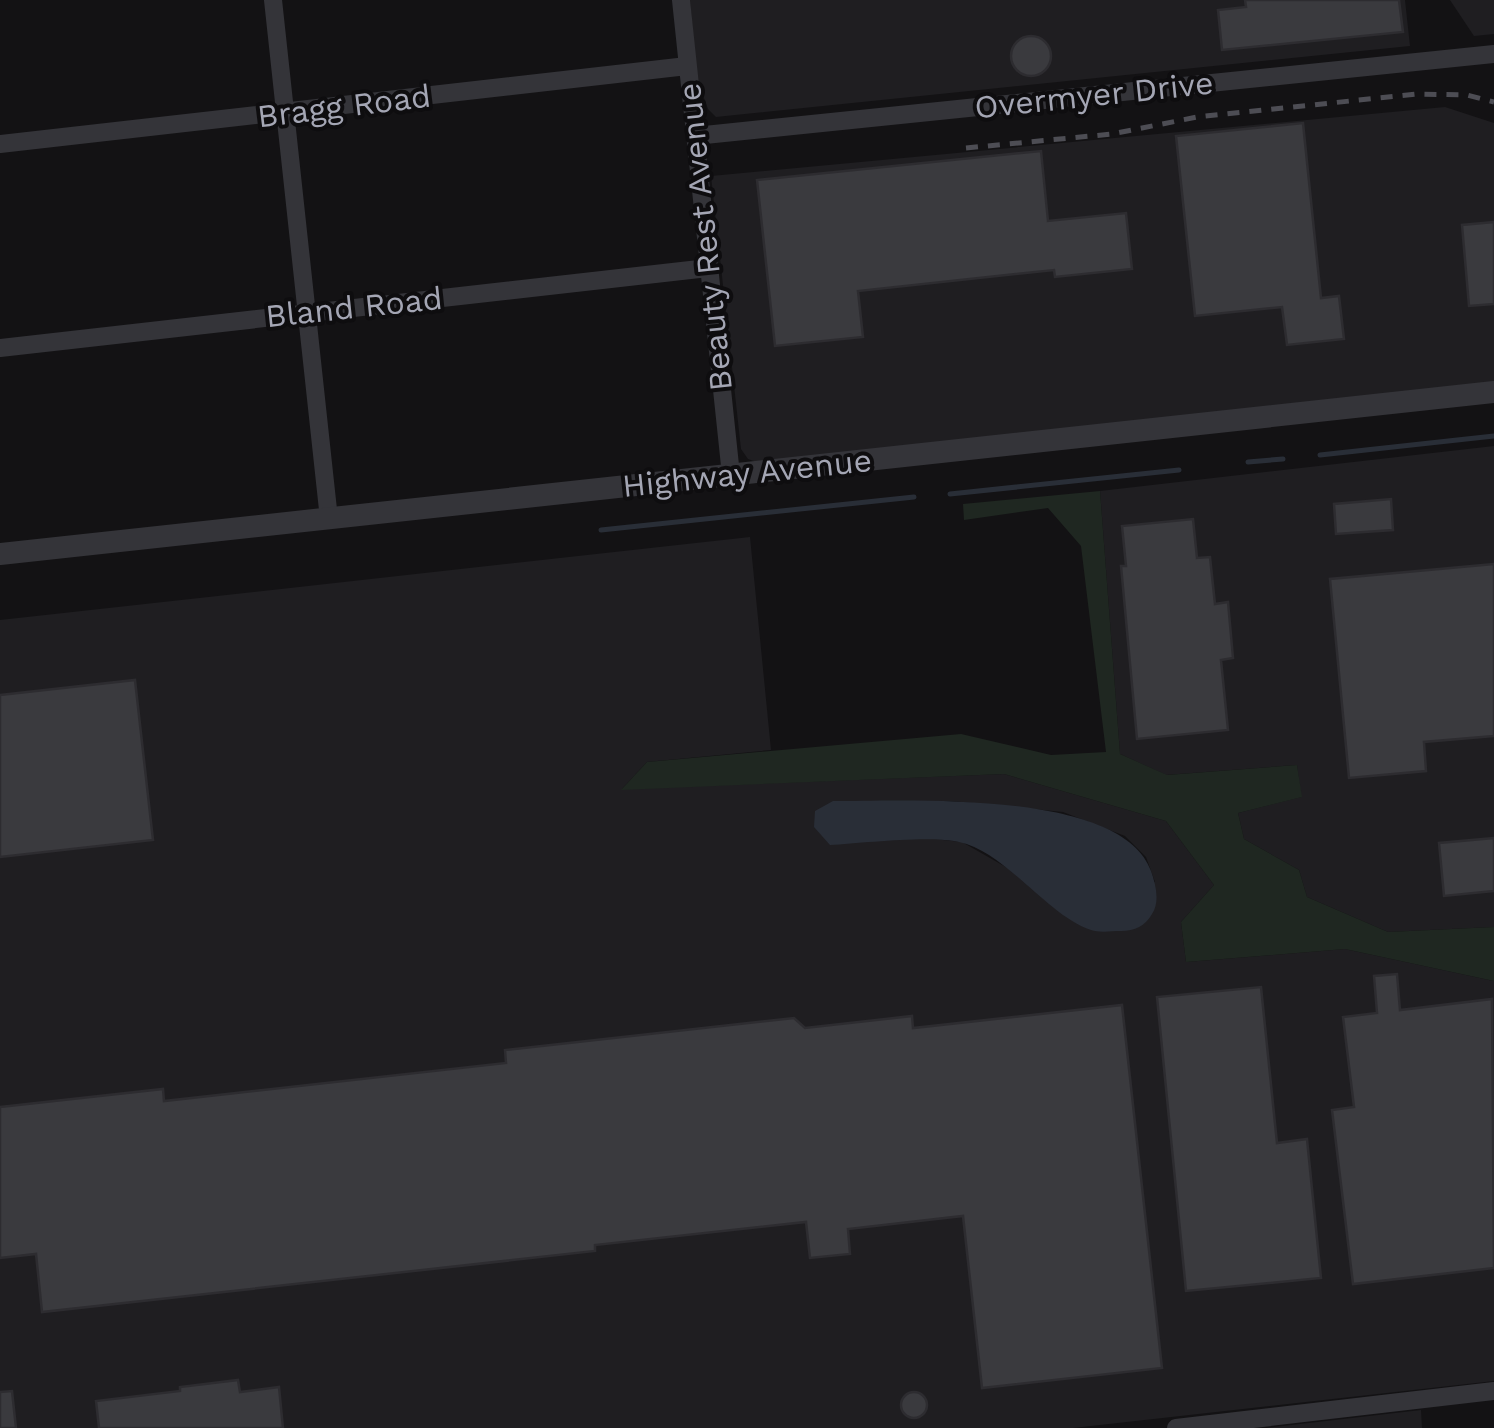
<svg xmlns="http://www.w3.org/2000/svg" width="1494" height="1428" font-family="'Work Sans',sans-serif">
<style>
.built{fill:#1f1e21;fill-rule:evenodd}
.green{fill:#1f2721}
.water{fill:#292e37}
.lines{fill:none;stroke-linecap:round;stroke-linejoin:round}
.stream{stroke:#292e37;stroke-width:5}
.building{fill:#3a3a3e;stroke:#2d2c30;stroke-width:2.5}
.minor{stroke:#343439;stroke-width:18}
.tertiary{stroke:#343439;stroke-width:22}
.rail{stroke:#4d4d54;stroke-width:5;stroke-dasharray:12 10;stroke-linecap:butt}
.labels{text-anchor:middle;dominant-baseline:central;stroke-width:8;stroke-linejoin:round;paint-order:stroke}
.street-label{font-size:32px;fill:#a4a6b4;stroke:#0e0d0f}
</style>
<rect width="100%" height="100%" fill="#131214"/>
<path class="built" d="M690,0H1405L1410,46L716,117L708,109L697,79Z
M1450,0H1494V34L1474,36Z
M1445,107L1494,123V384L759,463L748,459L741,449L711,176Z
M1494,446V927L1388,932L1307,897L1299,870L1244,839L1238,813L1301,797L1297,765L1166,775L1120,754L1100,491Z
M750,537L771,750L647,762L622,789L1004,774L1166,821L1214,885L1181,922L1186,962L1345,949L1494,981V1381L1073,1428H0V620ZM834,801H952L1063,812L1125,836L1146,857L1155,882L1054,907L1011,870L962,842L943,840Z
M1421,1410L1422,1428H1266Z"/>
<path class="green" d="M1100,491L1120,754L1167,775L1297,765L1302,797L1238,813L1244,839L1299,870L1307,897L1388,932L1494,927V981L1345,949L1186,962L1181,922L1214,885L1166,821L1004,774L621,790L647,762L961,734L1051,755L1106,752L1081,546L1048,508L964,520L963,504Z"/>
<path class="water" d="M833,801C907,801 1122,789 1151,871C1156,885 1160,902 1152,914C1145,926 1135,931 1121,931C1112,931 1099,933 1091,930C1048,916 1006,852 959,842C930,835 863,843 830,845L814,827L815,811Z"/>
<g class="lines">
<path class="stream" d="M1320,455L1494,436
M1248,462L1283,459
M950,494L1179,470
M601,530L914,497"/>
</g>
<path class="building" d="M1245,0H1399L1403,32L1222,50L1218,10L1246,7Z
M1011 56a20 20 0 1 1 40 0a20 20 0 1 1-40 0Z
M1303,123L1321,298L1339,296L1344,339L1287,345L1282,307L1195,316L1176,136Z
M1041,151L1048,221L1126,213L1132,269L1055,277L1054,270L858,291L863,337L775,346L757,180Z
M1494,222V304L1469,306L1462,225Z
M1391,499L1393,530L1336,534L1334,504Z
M1193,519L1197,558L1210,557L1215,604L1228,602L1233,658L1221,660L1228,730L1137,739L1121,566H1126L1122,526Z
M1494,564V736L1424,742L1426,771L1349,778L1330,579Z
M135,680L153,840L0,857V695Z
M1494,838V891L1444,896L1439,843Z
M1397,974L1400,1010L1492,999L1494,1268L1353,1284L1332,1110L1354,1107L1343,1017L1377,1013L1374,976Z
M1261,987L1277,1143L1307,1139L1321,1278L1186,1291L1157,997Z
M1122,1005L1162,1368L982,1388L963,1216L848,1229L850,1254L810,1258L806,1222L595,1245V1251L42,1312L36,1254L0,1258V1107L163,1089L164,1101L506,1063L505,1050L794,1018L805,1028L912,1016L913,1028Z
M238,1380L240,1392L279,1387L283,1428H99L96,1401L180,1391V1387Z
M12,1391L16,1428H0V1392Z
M901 1405a13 13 0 1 1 26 0a13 13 0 1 1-26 0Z"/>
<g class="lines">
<path class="minor" d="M273,0L329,519
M681,0L731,475
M695,136L1494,54
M0,144L687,66
M0,348L708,268
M1176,1428L1494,1391"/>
<path class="tertiary" d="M0,554L1494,392"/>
<path class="rail" d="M966,148L1112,134L1197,117L1417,94L1467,95L1494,102"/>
</g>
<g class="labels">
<g class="street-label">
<text transform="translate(1094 95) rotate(-6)">Overmyer Drive</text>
<text transform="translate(344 106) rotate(-7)">Bragg Road</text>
<text transform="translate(705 237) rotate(-96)">Beauty Rest Avenue</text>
<text transform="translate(354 307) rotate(-6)">Bland Road</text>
<text transform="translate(747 473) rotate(-6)">Highway Avenue</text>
</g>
</g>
</svg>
